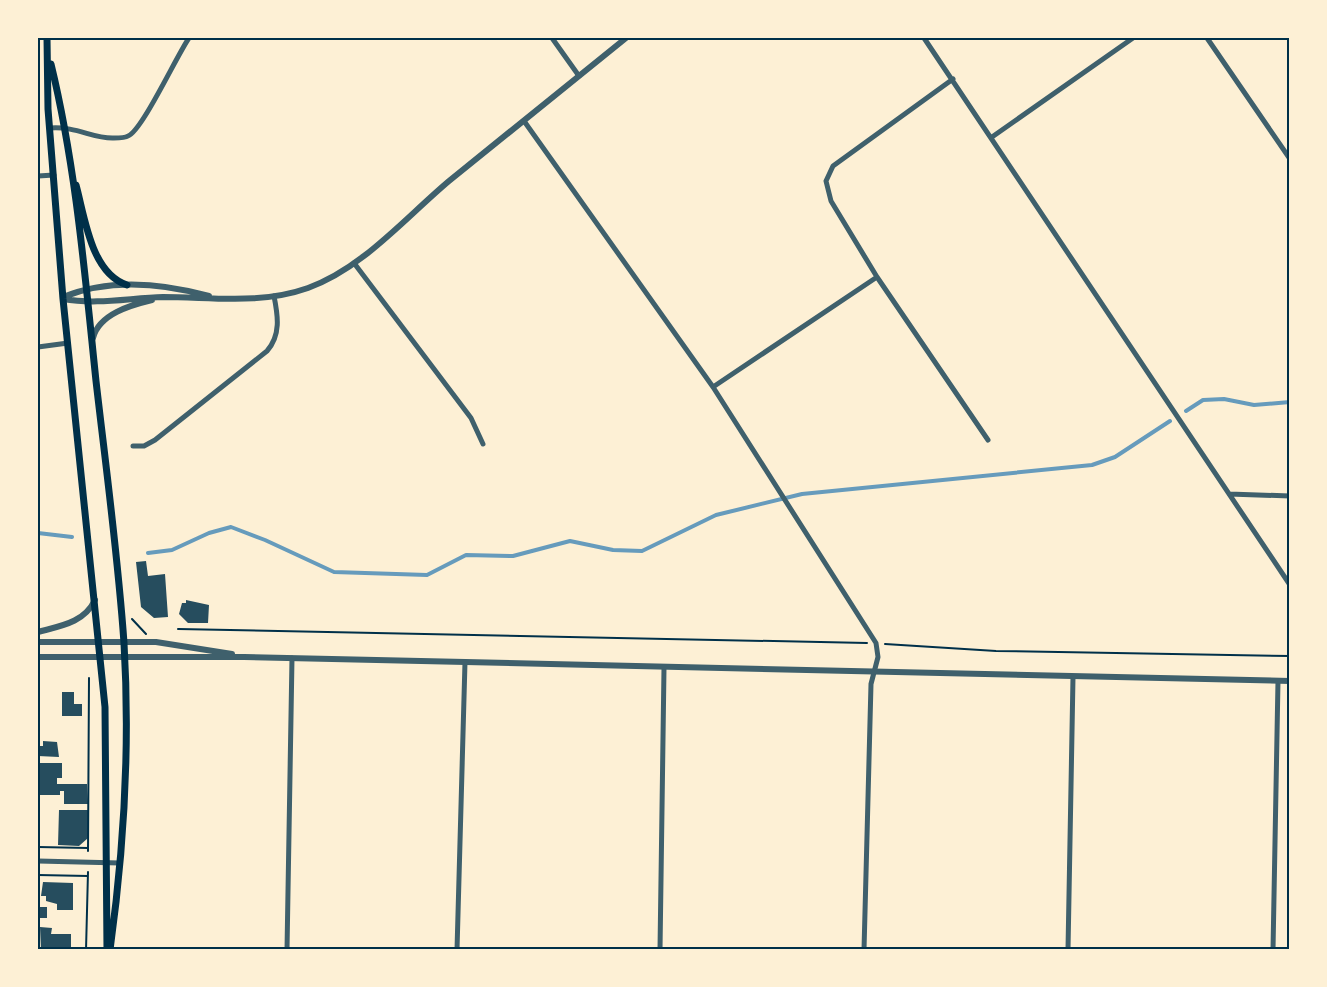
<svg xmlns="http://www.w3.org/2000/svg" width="1327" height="987" font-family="Inter,sans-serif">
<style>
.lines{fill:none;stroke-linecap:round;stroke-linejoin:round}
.stream{stroke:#669bbc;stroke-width:4}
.building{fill:#264d5e}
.path{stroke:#003049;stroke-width:2}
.minor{stroke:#3f606c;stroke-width:5}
.tertiary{stroke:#3f606c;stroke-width:6}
.secondary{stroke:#003049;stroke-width:7}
.neatline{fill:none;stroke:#003049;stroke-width:2}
</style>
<rect width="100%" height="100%" fill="#fdf0d5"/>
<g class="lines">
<path class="stream" d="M1186,411L1203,400L1224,399L1254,405L1290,402
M38,533L72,537
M148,553L172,550L209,533L231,527L265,540L334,572L427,575L466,555L513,556L570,541L613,550L642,551L716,515L802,494L1092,465L1115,457L1170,421"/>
</g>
<path class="building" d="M146,561L148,576L165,574L168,617L154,618L141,607L136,562Z
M186,600L209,605L208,623H188L179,614L182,603H186Z
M62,692H74V704H82V716H62Z
M43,741L57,742L59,757L38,756V746H43Z
M38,763H62V778H57V784H87L88,804H64V791H60V795H38Z
M59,810H88V838L79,846L58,845Z
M43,882L73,883V910H57V904L46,901V896H41Z
M38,907H47V918H38Z
M40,927L52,928L51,934H71V950H41Z"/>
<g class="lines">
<path class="path" d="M132,619L146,634
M178,629L867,643
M885,644L996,651L1290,656
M38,847L88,848
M88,851L89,678
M38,875L88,876
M86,950L88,872"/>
<path class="minor" d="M552,38L579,76
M924,38L1290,585
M1207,38L1290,159
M953,79L833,166L826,181L831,201L877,277L988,440
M524,121L713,387L876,643L878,657L871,684L864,950
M50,128C77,126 93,139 114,138C118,138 125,138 128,136C142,131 177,55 189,38
M992,137L1133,38
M38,176L54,175
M354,263L471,418L483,444
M38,347L68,343
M713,387L877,277
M133,446H144L155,440L267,351C281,335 278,316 274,296
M1229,494L1290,496
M38,861L120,863
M287,950L292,658
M457,950L465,662
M660,950L664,668
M1068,950L1073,677
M1273,950L1278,681"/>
<path class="tertiary" d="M63,297C110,278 162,283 209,296
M63,299C97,305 129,298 163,297C212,297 260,305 308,288C363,268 405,218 449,181C508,133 567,85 626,38
M93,338C99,314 131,305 152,300
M38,632C60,626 84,623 95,600
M38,642H156L232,654
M38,657H244L1290,681"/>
<path class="secondary" d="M47,38L48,109L63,299L105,707L107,950
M51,64C76,167 85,276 96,381C106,468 118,556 124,643C130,744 124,849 110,950
M76,185C85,218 91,273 127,285"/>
</g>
<rect width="1327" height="987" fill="none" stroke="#fdf0d5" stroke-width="78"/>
<rect x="39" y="39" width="1249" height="909" class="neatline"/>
</svg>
